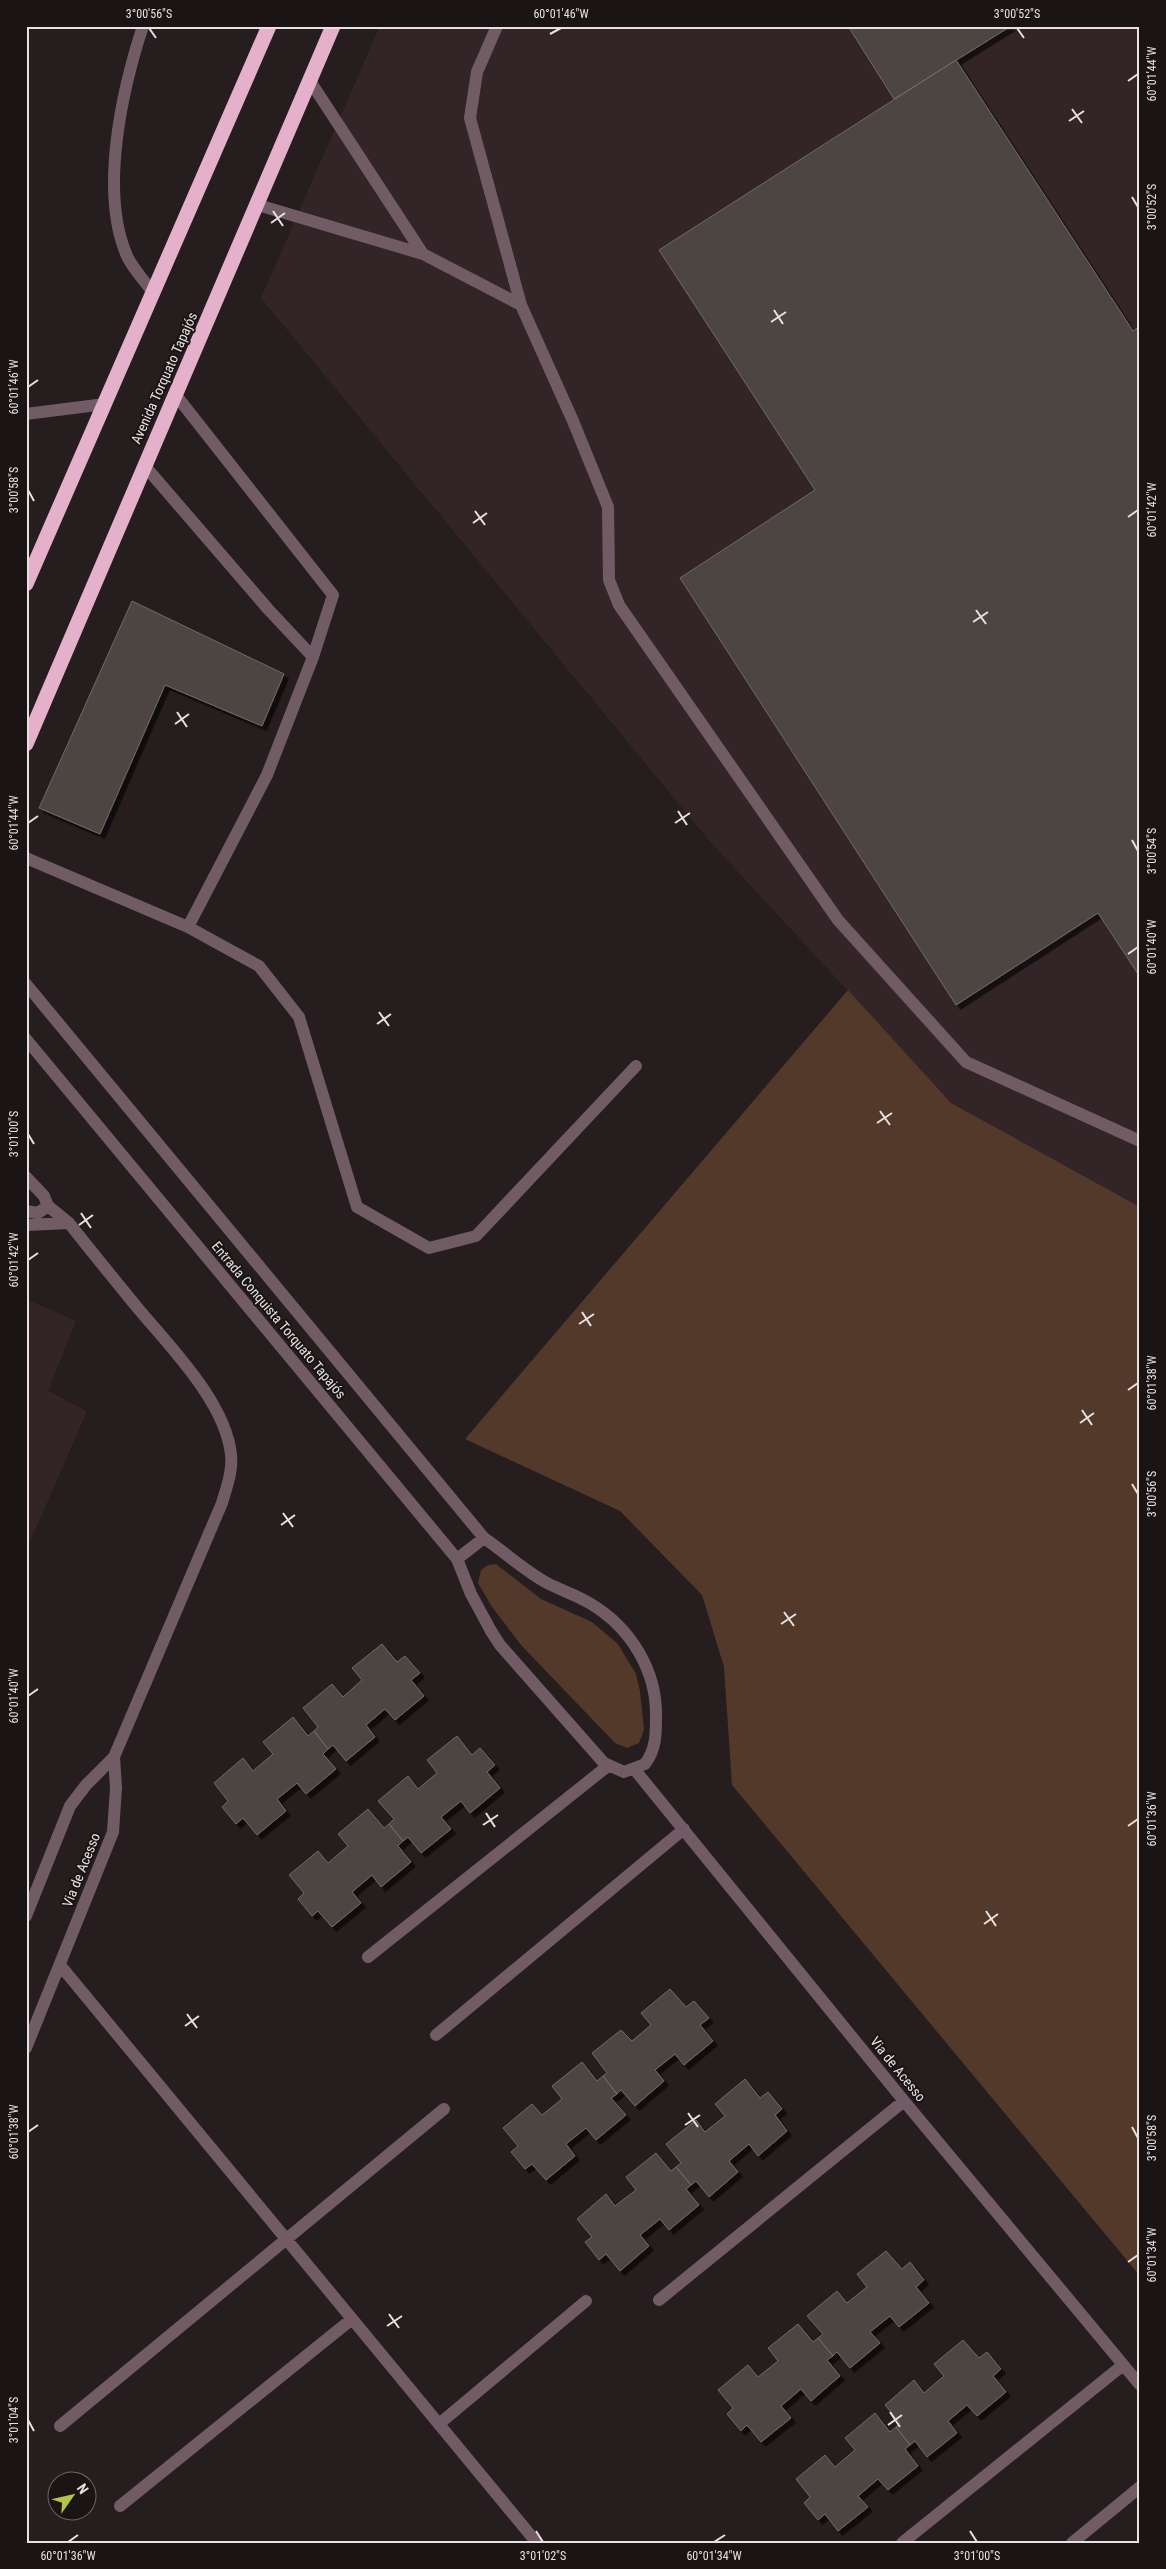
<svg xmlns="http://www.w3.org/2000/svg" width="1166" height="2569" font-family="'Roboto Condensed',sans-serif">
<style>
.built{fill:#332527}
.green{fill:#52392a}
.building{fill:#4e4543;stroke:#726967;filter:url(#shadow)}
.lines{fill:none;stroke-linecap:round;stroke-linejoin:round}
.lane{stroke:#715c66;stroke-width:12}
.street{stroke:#715c66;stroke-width:12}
.highway{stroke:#e5b0cb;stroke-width:15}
.ticks{fill:none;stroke:#e7e1e2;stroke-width:2}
.labels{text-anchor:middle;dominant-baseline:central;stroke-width:4;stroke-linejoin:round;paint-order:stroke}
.street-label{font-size:14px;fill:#e7e1e2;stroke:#1b1415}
.neatline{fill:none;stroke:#e7e1e2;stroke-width:2}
.ticks-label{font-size:12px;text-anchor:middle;fill:#e7e1e2}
</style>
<defs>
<filter id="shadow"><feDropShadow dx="4.5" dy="4.5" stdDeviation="0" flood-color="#0009"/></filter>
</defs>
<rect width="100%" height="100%" fill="#251d1e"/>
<path class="built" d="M380,26H1138L1140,29V1207L951,1103L707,838L261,298Z
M26,1299L76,1321L48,1391L87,1411L26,1551Z"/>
<path class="green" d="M848,990L951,1103L1140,1207V2276L732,1785L724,1667L702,1595L620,1511L465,1439Z
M496,1564L541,1599L592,1622L618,1644L636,1674L640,1691L644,1730L639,1743L627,1748L615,1743L521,1645L492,1607L478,1583L481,1570L488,1565Z"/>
<path class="building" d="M848,26H1011L894,99Z
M956,60L1133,331L1140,326V977L1098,913L956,1005L680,578L815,490L659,250Z
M132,601L284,674L262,726L165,685L100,834L39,808Z
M382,1644L397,1662L405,1656L420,1673L411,1680L424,1696L395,1720L385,1709L366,1725L375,1737L346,1761L333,1745L328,1749L314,1731L318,1727L303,1708L332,1684L343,1697L362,1680L352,1668Z
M293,1717L308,1736L314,1731L328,1749L323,1754L336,1769L306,1794L297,1783L277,1799L286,1811L257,1835L243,1818L236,1824L222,1807L228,1801L214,1783L243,1758L253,1771L273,1754L263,1742Z
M457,1736L472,1755L480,1748L495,1765L487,1772L500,1788L470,1813L461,1801L441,1817L451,1829L421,1853L408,1837L403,1841L389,1824L394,1819L378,1801L408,1776L418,1789L437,1773L427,1760Z
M368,1809L384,1828L389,1824L403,1841L398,1846L411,1862L381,1887L372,1875L352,1892L361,1903L332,1927L318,1911L312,1916L298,1899L304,1893L289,1875L318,1851L328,1863L348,1846L338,1834Z
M670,1989L686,2007L694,2001L709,2018L700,2025L713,2041L684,2065L675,2054L655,2070L664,2081L635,2106L621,2090L617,2094L603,2076L607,2073L592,2053L621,2030L632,2041L651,2025L641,2013Z
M582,2062L597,2081L603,2076L617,2094L611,2098L626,2115L596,2140L586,2128L566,2144L575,2156L546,2180L532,2164L525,2169L511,2152L518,2146L503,2128L532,2104L542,2115L562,2099L552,2086Z
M745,2079L760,2098L768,2092L782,2109L775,2115L787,2131L758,2156L749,2144L729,2161L738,2172L709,2197L696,2181L691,2185L676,2167L681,2163L666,2144L696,2120L705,2132L725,2116L715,2104Z
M656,2153L671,2171L676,2167L691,2185L686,2189L699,2205L669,2230L660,2219L640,2235L649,2246L620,2271L606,2254L599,2260L585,2242L592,2237L577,2219L606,2194L615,2206L636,2190L626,2177Z
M886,2251L902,2269L910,2262L924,2280L916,2287L929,2303L899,2327L890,2316L870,2332L880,2343L850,2368L837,2352L833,2356L818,2338L823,2334L807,2316L837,2291L847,2303L867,2287L857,2274Z
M798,2324L813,2342L818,2338L833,2356L827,2360L840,2376L811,2401L801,2389L781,2406L791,2418L761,2442L747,2425L741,2431L727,2414L733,2408L718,2390L748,2365L758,2377L778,2361L768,2348Z
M963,2340L979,2358L987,2352L1001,2369L993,2376L1006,2392L977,2416L967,2405L948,2421L957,2433L927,2457L915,2441L910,2445L896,2427L900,2423L885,2405L914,2380L924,2393L944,2376L934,2364Z
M875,2413L890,2432L896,2427L910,2445L905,2449L918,2466L888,2490L878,2479L858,2496L868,2507L838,2531L825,2514L818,2520L804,2503L810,2497L796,2479L825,2455L835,2467L855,2450L845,2438Z"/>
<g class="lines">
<path class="lane" d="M143,26C122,90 99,192 127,256C133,269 145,281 153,293
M497,26L477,72L470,118L521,305
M310,81L423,254
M258,205L423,254L521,305L573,421L608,507L609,580L619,605L838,920L966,1062L1140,1141
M175,394L333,595L313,657
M26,414L105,404
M26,858L188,927L267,775L313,657L268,609L144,465
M188,927L259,966L299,1017L357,1207L429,1248L476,1236L636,1066
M26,984L484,1538C506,1553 526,1572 549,1584C563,1591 578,1596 591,1604C631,1628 657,1671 656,1717C656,1735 656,1749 645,1764L624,1772L604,1763L500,1645L491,1631
M26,1039L457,1559L484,1538
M26,1177L44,1196L48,1206L69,1223C91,1251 114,1279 136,1306C169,1346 226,1402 231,1455C233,1471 226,1489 222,1503L114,1757L86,1785L70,1806L26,1916
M26,1211L38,1213L48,1206
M26,1225L69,1223
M635,1770L904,2101L1140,2385
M368,1957L609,1765
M60,1965L537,2543
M436,2035L684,1829
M26,2048L113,1832L116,1788L114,1757
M659,2300L904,2101
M439,2424L586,2301
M60,2426L444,2109
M120,2506L352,2319
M902,2543L1123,2365
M1072,2543L1140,2487"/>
<path class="street" d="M457,1559L471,1594L491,1631"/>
<path class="highway" d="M26,584L269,26
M26,744C127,504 232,266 333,26"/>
</g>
<path class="ticks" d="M149,28L156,38M1017,28L1024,38M550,34L561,28M1128,81L1138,74M1072,109L1082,123M1069,121L1084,111M1132,197L1138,207M273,211L283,226M271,223L285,213M774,310L783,324M771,322L786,312M28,387L38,380M28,490L34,501M475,511L485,525M1128,517L1138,510M473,523L487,513M976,610L986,624M973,622L988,612M177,712L187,727M175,724L189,714M678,811L687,825M28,823L38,816M675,823L690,813M1132,840L1138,851M1128,954L1138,947M379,1012L389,1026M377,1024L391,1014M880,1111L890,1125M877,1123L892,1113M28,1134L34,1144M81,1213L91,1228M79,1225L93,1215M28,1260L38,1253M582,1312L591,1326M579,1324L594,1314M1128,1390L1138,1383M1082,1410L1092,1425M1080,1423L1094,1413M1132,1484L1138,1494M283,1513L293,1527M281,1525L295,1515M784,1612L794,1626M781,1624L796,1614M28,1696L38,1689M486,1813L495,1827M483,1825L498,1815M1128,1826L1138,1819M986,1911L996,1926M984,1924L998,1914M187,2014L197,2028M185,2026L199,2016M688,2113L698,2127M685,2125L700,2115M1132,2127L1138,2138M28,2132L38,2125M1128,2262L1138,2255M389,2314L399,2328M387,2326L402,2316M890,2412L900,2427M28,2420L34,2431M888,2425L902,2415M536,2531L543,2542M970,2531L977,2542M68,2542L78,2535M714,2542L725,2535"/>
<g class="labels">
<g class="street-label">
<text transform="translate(164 378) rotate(-66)">Avenida Torquato Tapajós</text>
<text transform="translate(279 1320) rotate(50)">Entrada Conquista Torquato Tapajós</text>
<text transform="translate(81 1870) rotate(-68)">Via de Acesso</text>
<text transform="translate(898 2069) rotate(51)">Via de Acesso</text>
</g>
</g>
<rect width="1166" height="2569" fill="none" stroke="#1b1415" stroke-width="55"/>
<g transform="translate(72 2496) rotate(56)"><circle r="24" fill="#1b1415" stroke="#6d6667"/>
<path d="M0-4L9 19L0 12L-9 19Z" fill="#b2c34c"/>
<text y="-8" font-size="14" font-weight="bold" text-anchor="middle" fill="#e7e1e2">N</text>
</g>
<rect x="28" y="28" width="1110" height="2514" class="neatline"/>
<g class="ticks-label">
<text x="149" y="18">3°00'56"S</text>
<text x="561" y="18">60°01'46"W</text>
<text x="1017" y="18">3°00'52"S</text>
<text transform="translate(1152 74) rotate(-90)" y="4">60°01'44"W</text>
<text transform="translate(1152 207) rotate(-90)" y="4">3°00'52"S</text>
<text transform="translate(14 387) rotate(-90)" y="4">60°01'46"W</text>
<text transform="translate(14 490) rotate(-90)" y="4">3°00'58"S</text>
<text transform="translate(1152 510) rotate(-90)" y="4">60°01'42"W</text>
<text transform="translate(14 823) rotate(-90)" y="4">60°01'44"W</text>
<text transform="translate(1152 851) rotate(-90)" y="4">3°00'54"S</text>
<text transform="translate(1152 947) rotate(-90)" y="4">60°01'40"W</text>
<text transform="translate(14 1134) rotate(-90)" y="4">3°01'00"S</text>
<text transform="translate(14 1260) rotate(-90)" y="4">60°01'42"W</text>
<text transform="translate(1152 1383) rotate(-90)" y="4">60°01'38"W</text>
<text transform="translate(1152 1494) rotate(-90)" y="4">3°00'56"S</text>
<text transform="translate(14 1696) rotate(-90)" y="4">60°01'40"W</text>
<text transform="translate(1152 1819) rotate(-90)" y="4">60°01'36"W</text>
<text transform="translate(14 2132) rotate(-90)" y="4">60°01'38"W</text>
<text transform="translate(1152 2138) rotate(-90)" y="4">3°00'58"S</text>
<text transform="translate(1152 2255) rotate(-90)" y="4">60°01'34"W</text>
<text transform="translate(14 2420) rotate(-90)" y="4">3°01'04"S</text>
<text x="68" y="2560">60°01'36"W</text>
<text x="543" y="2560">3°01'02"S</text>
<text x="714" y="2560">60°01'34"W</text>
<text x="977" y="2560">3°01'00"S</text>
</g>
</svg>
